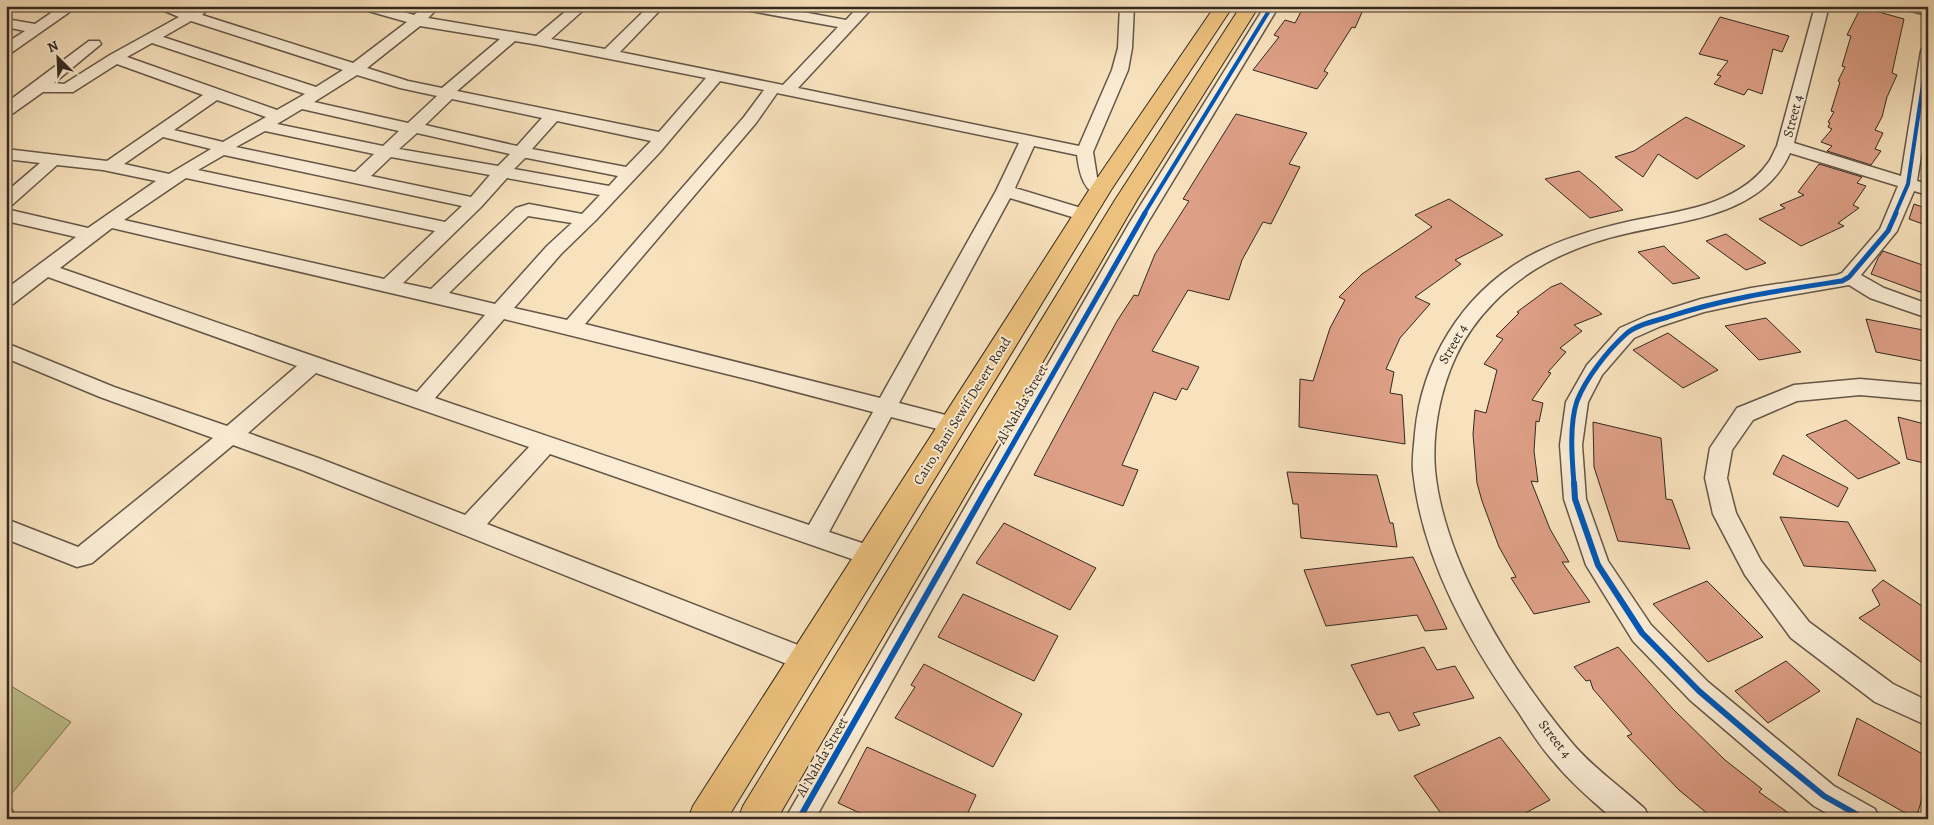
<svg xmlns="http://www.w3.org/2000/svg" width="1934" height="825" font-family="Alegreya,serif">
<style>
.green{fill:#bfc38f;stroke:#797658}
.building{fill:#dd9f86;stroke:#332920}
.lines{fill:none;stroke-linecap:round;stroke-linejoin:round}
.minor-casing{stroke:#645747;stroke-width:3}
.primary-casing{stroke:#332920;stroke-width:2}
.minor{fill:#faecd4;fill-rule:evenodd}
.primary{fill:#ecc17e;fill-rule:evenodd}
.cycleway-far2-casing{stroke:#faecd4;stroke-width:6}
.cycleway-far1-casing{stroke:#faecd4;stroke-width:8}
.cycleway-casing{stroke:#faecd4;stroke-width:9}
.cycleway-far2{stroke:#0057b8;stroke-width:4}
.cycleway-far1{stroke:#0057b8;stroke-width:5}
.cycleway{stroke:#0057b8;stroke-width:6}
.labels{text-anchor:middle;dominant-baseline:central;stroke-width:4;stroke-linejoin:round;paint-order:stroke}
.street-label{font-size:14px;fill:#332920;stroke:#faecd4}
</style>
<rect width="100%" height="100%" fill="#f8e2bd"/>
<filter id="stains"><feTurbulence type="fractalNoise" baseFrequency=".004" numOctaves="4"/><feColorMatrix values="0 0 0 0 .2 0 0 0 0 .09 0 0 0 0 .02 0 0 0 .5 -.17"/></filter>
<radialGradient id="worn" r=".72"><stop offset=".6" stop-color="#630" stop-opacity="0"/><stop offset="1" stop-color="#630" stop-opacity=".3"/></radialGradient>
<path class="green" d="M6,683L71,722L8,798L17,819H6Z"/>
<path class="building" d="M1304,6H1345L1363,10L1355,28L1352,27L1324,71L1328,73L1317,89L1253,70L1279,37L1274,35L1285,20L1295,23Z
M1861,7L1904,19L1892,73L1897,75L1887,97L1882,117L1875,130L1883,133L1875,149L1881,151L1871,165L1827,151L1832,146L1821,142L1832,129L1828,127L1830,123L1828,122L1834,112L1831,111L1840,82L1838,81L1845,67L1842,66L1851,36L1847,35Z
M1720,17L1789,36L1782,52L1773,49L1762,94L1748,89L1744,95L1714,84L1721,76L1717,75L1728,61L1699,54Z
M1236,114L1307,133L1289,164L1300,167L1271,224L1263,222L1242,260L1229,300L1188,290L1152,351L1199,367L1187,390L1182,388L1176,400L1154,392L1122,465L1138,470L1123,506L1034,475L1117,321L1134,295L1138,296L1155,254L1189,201L1183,199Z
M1686,117L1745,146L1697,179L1658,154L1643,177L1615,157L1634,151Z
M1819,164L1862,177L1857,183L1866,186L1853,205L1859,208L1838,223L1844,226L1801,246L1759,219L1785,208L1780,205L1804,195L1798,192Z
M1579,171L1597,186L1623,210L1590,218L1545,179Z
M1449,199L1503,235L1455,260L1461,264L1415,297L1430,304L1400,338L1386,369L1394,372L1390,393L1402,395L1405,444L1299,427L1300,379L1313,381L1330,328L1345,300L1339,297L1362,274L1432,227L1415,215Z
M1914,204L1928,209V226L1909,219Z
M1726,234L1766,263L1746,270L1706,241Z
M1664,246L1672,254L1700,278L1673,284L1638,252Z
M1883,251L1928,267V295L1871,274L1878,258Z
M1561,283L1602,314L1574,325L1582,331L1560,348L1566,352L1548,372L1551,373L1532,400L1543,403L1539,422L1536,421L1534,451L1538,482L1531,481L1550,529L1569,562H1562L1590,602L1534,614L1511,578L1516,577L1499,547L1482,501L1477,483L1473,434L1475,410L1486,413L1497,370L1484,364L1503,339L1496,336L1519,313L1517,312L1551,287Z
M1766,318L1801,352L1759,360L1725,326Z
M1866,319L1923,330L1928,343V362L1876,352Z
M1668,333L1718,370L1683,388L1633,350Z
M1898,417L1928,425V464L1907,459Z
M1846,420L1900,463L1858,479L1806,435Z
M1593,422L1661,438L1666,499L1672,500L1690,549L1618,541L1594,467Z
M1783,455L1848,488L1838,507L1773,474Z
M1287,472L1377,475L1390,523H1393L1397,547L1301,538L1298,504H1293Z
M1780,517L1848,522L1876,571L1804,566Z
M1004,523L1096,568L1070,610L976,563Z
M1413,557L1447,629L1425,631L1417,615L1326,626L1304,570Z
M1883,580L1928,610V667L1859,618L1880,605L1872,590Z
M1707,581L1763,637L1708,662L1653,604Z
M963,594L1058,636L1034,681L938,637Z
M1424,647L1437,670L1455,666L1474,698L1413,713L1420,725L1399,731L1389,712L1377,715L1351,665Z
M1618,647L1673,709L1725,760L1762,789L1759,792L1797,819H1714L1679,790L1627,736L1632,734L1593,689L1590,680L1586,681L1574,667Z
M1786,661L1820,691L1768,723L1735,691Z
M924,664L1022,714L993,767L895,718L915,687L911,685Z
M1857,718L1928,757V778L1916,819L1838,775Z
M1500,737L1550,800L1514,819H1445L1414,776Z
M867,747L976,795L965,819H873L838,803Z"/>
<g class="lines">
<defs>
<path id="minor" d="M61,6H78L11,53L6,54V43L25,31L6,27V19L35,24Z
M158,6H178L189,11L199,7L204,8L206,11L202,15L353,63L407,22L361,9L359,6H383L414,15L424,6H440L428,18L536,36L572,6H588L551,39L605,49L649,6H664L620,52L783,85L838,27L745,10L738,6H770L846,20L859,6H874L798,88L1079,146L1112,70L1118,48L1120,6H1134L1132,48L1128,70L1093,152L1097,177L1109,190L1106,194C1084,199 1079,171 1077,155L1034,146L1015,188L1091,211L1094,215L1091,219L1085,221L1010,198L899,403L961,419L964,425L961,431L953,433L891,417L829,532L880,549L884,556L880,563L872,566L550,454L487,524L816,652L820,660L816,668L807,672L302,470L233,445L92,563L77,567L6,539V519L78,547L213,438L100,397L6,358V343L114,387L227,426L297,366L48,277L13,304L6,306V289L76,237L6,221V209L88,228L156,181L103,170L57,165L12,205L6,206V192L40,163L6,159V149L107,161L203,95L117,64L73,92H43L12,114L6,116V103L89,41H99L101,44L54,83L64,84L110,55L179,17L160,9ZM191,21L343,70L316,87L163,37ZM420,26L500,39L442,88L408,81L367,68ZM515,41L539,45L706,78L659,132L457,91ZM152,43L305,94L277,110L127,57ZM357,75L400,88L437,96L408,123L314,102ZM720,81L764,90L744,117L567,320L514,308L561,254L596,220L660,152ZM777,93L1019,143L996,191L880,398L585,324L756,123ZM452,99L542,118L517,146L425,125ZM217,100L266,117L223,142L174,130ZM302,109L399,131L383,146L277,124ZM557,121L651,141L626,167L532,149ZM265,131L374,154L355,172L236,147ZM417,133L510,154L498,166L399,149ZM163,137L211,149L169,174L124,164ZM224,155L462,206L445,222L198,170ZM391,157L490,175L471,197L371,176ZM525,158H527L618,176L609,186L514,169ZM186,178L435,231L384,279L124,220ZM507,178L600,195L582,214L529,204L516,208L431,289L403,283L481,207ZM528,216L572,223L547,246L495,304L449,293ZM112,228L485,315L417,392L60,268ZM504,319L755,381L873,412L809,525L435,398ZM316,373L336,380L529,447L465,515L318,458L248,433Z
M1265,6H1279L1148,222L815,819H785L1130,222Z
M1815,6H1829L1794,143L1901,176L1921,51L1923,48L1928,47V112L1917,181L1928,184V195L1914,191L1897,231L1861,275L1884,288L1928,304V318L1870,298L1849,285L1751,302L1704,312L1661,326L1634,338L1602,375L1588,402L1582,445L1586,499L1608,561L1651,625L1708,682L1834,786L1875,809L1879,819H1837L1814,806L1690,700L1633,641L1586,565L1564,499L1560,445L1566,402L1587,365L1620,328L1647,316L1701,299L1751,288L1837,275L1842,273L1880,229L1898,186L1790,153C1763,215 1686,220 1629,233C1601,239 1572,249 1546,263C1508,284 1475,316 1456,356C1440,390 1432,432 1435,470C1444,563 1513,673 1572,743C1593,768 1621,787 1645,809L1649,819H1613C1593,801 1572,784 1555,763C1541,748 1530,730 1519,713C1469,642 1422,559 1413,471C1412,459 1414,446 1415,433C1422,361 1461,296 1524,259C1557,240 1595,229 1631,221C1679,211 1737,206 1768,163C1772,158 1774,151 1777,146Z
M1900,6L1928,7V15L1902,9Z
M1860,379L1928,385V401L1860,395L1797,401L1753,420L1732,450L1727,478L1736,513L1761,561L1809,622L1893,684L1928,701V726L1875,702L1791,638L1745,575L1713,514L1705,478L1710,448L1737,408L1794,385Z"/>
<path id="primary" d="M1215,6H1233L1111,190L727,819H688L693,806L1089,190Z
M1241,6H1259L1137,200L777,819H738L743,806L1115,200Z"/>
</defs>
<use href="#minor" class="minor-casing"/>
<use href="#primary" class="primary-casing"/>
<use href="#minor" class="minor"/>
<use href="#primary" class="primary"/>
<defs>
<path id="cycleway-far2" d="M1144,214L1272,6
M1895,214L1908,184L1928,51"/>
<path id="cycleway-far1" d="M990,484L1145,213
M1574,484C1572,459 1569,425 1577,401C1586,378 1608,350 1626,334C1636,325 1655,321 1668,317C1725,298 1783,290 1842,281L1849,277L1888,231L1896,213"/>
<path id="cycleway" d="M1574,483L1575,499L1598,565L1642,633L1699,691L1769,751L1824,796L1865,819
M799,819L990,483"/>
</defs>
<use href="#cycleway-far2" class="cycleway-far2-casing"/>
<use href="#cycleway-far1" class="cycleway-far1-casing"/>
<use href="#cycleway" class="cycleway-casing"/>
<use href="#cycleway-far2" class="cycleway-far2"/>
<use href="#cycleway-far1" class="cycleway-far1"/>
<use href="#cycleway" class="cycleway"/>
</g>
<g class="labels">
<g class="street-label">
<text transform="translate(1793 116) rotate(-75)">Street 4</text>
<text transform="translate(1453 344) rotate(-60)">Street 4</text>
<text transform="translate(1022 404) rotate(-60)">Al Nahda Street</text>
<text transform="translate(962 411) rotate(-58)">Cairo, Bani Sewif Desert Road</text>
<text transform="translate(1555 739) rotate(52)">Street 4</text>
<text transform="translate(822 757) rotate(-60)">Al Nahda Street</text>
</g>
</g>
<rect width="1934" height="825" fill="none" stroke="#f8e2bd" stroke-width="25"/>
<rect x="8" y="8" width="1919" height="810" fill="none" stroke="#332920" stroke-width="2.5"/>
<rect x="12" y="12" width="1909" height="800" fill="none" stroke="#332920"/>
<g transform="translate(58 58) rotate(336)" stroke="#faecd4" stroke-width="4" paint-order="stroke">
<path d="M0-4L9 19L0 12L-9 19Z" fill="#332920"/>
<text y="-8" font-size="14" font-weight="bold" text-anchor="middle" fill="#332920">N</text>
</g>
<rect width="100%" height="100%" filter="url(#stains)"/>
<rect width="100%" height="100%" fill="url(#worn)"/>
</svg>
